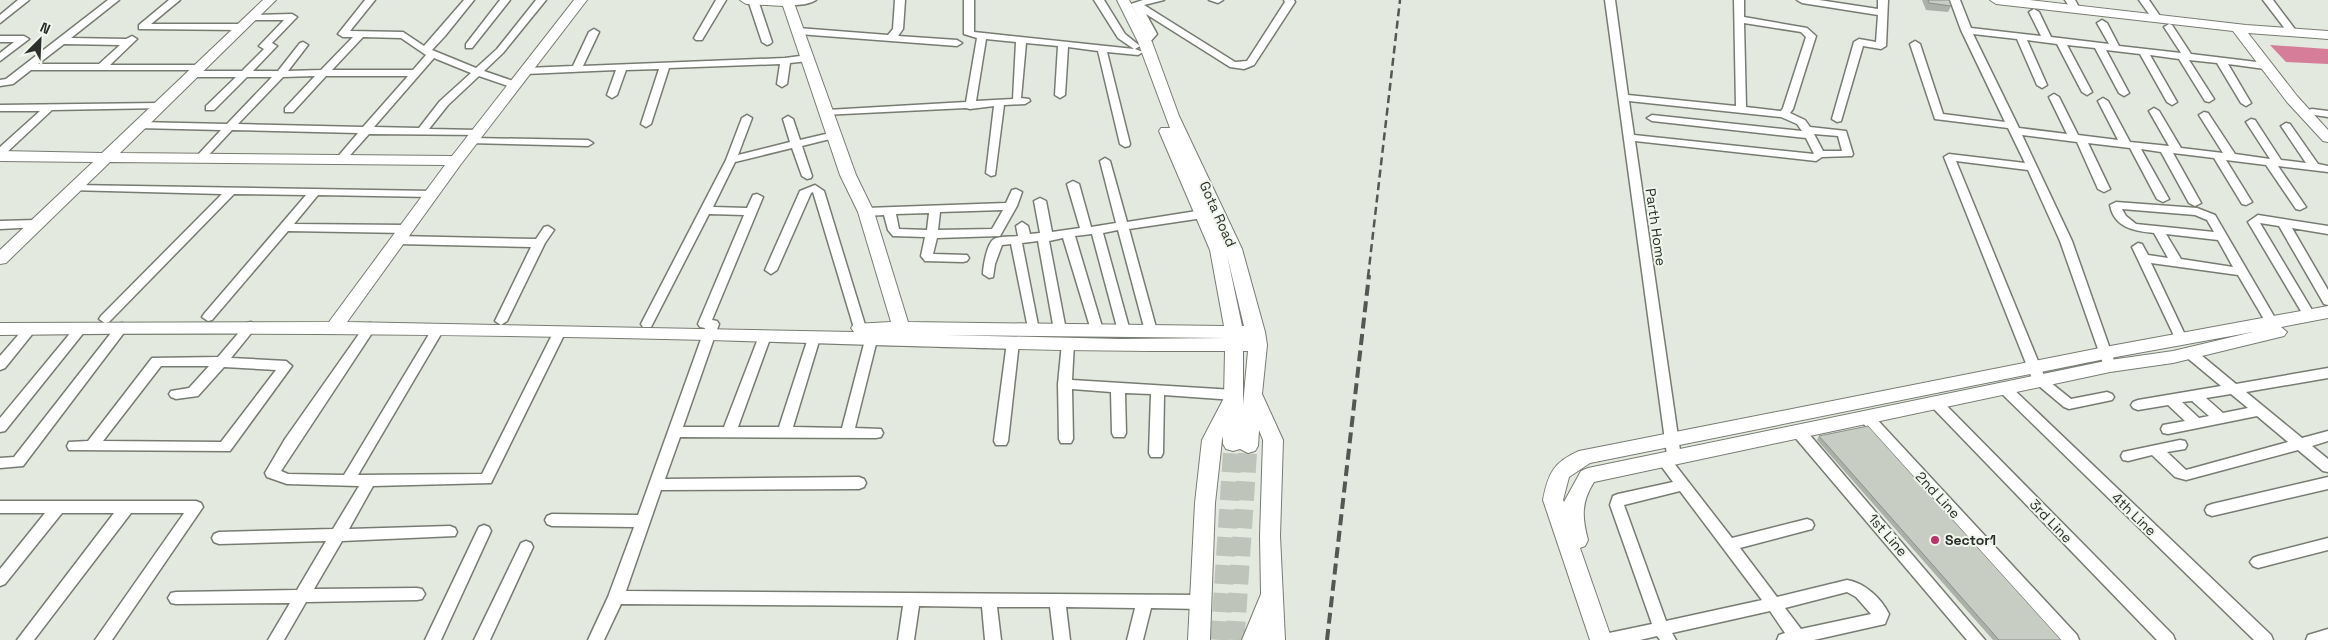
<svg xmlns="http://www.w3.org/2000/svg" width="2328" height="640" font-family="'Space Grotesk',sans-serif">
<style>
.water{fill:#d57d99}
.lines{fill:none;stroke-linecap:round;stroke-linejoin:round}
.secondary-tunnel{stroke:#bfc4bb;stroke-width:19;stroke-dasharray:19 9;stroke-linecap:butt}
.street-casing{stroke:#777c72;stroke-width:3}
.secondary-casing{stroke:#777c72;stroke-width:2}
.street{fill:#fff;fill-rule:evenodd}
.secondary{fill:#fff;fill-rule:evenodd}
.rail-far1{stroke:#545752;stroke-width:2.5;stroke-dasharray:8 4.5;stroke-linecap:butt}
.rail{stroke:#545752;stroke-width:4;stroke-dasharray:11 5.5;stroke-linecap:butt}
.wall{fill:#abb0a8}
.building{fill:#c7cdc3;stroke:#8b9088}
.poi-dot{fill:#bc326b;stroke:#f1f7ec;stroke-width:2}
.labels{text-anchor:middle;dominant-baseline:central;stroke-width:4;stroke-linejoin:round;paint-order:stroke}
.street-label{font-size:14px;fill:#2c2f2b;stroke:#f1f7ec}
.poi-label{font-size:14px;font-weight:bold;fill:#2c2f2b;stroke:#f1f7ec;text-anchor:start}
</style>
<rect width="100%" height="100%" fill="#e4e9df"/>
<path class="water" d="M2270,45L2328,49V64L2286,62Z"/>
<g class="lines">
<path class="secondary-tunnel" d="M1220,640L1233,444
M1235,640L1248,446"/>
<defs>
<path id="street" d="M18,0H29L0,23V15Z
M108,0H119L71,38L126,39L132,36L137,39L110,65H198L203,68L201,70H31L13,84L0,86V80L6,79ZM64,44L120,45L99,64H38Z
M169,0H180L151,24H242L247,27L242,30L139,29V25Z
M365,0H375L350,31L403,32L424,46L464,0H474L445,36L432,50L476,68L497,49L536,0H546L503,53L484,71L519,83V87H511L479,76L448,105L429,129L478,130L483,133L482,135L369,134L344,162L340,163L335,160L358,133L232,130L204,160L200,161L195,158L221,130L138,128L133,125L138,122L227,124L272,77H247L214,110H206V106L236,77H192L187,74L192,71H242L264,49L259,46L261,44L284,20H252L247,17L249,15L292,14L297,17L272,43L277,46L275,48L253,71H278L300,43L303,42L308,45L288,71L321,70L353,37H343L338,34ZM363,37L401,38L426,55L413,70H332ZM434,58L471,73L440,101L419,128L374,127ZM315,76L285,108V112H293L326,76H408L363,127L238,124L283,77Z
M500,0H510L472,48H466V44Z
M716,0H726L702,40H696L694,38Z
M748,0H758L772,42L770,44L767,45L762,42Z
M785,0H816C809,5 790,7 783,2Z
M895,0H905L903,29L898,36L957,40L962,43L957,46L798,34L793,31L798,28L888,35L893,29Z
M964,0H974V32L1134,49L1118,38L1094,0H1104L1125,34L1140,46L1135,49L1143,52L1138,55L1107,52L1130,144L1129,146L1125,147L1120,144L1098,51L1068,47L1065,95L1060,98L1055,95L1058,46L1026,43L1021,98L1029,99L1030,101L1025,104L1004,105L995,175L991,176L986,173L994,106L970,109L966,108L823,115V111L827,110L966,102L977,38L964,34ZM986,39L1016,42L1013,99L976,101Z
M1143,0H1164L1144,5L1235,62L1247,61L1285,2L1284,0H1294L1295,2L1254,65L1244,69L1230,67L1146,14L1157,34L1148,44H1142L1140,42L1147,34L1131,4Z
M1209,0H1223L1218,3Z
M1605,0H1615L1628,95L1736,106L1734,0H1744V17L1807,28L1816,36L1793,109L1790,113L1805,120L1810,127L1846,131L1853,154L1852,156L1822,157L1816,161L1635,141L1681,457L1679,461L1673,462L1732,538L1807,519L1812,521L1814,525L1812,529L1740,548L1777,597L1847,580C1865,583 1881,598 1889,614L1885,624L1814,640H1777L1779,635L1785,633L1770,611L1672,633L1676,640H1660L1657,636L1640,640H1601L1603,635L1609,633L1652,624L1610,505L1613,496L1618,494L1673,482L1656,459L1658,455H1667ZM1744,23L1801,32L1806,37L1783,108L1781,111L1746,107ZM1629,101L1781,117L1797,124L1802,131L1652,115L1647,118L1652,121L1806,138L1814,154L1634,135ZM1814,134L1838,136L1842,151H1823ZM1680,491L1762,600L1666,621L1624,505ZM1847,592L1856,597L1871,614L1801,629L1785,608Z
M1797,0H1819L1878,9V0H1888L1886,46L1881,49L1863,46L1841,121L1837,122L1832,119L1854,42L1859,39L1876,42L1878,15L1802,3Z
M1950,0H1960L1971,28L2041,36L2029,12L2034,9L2039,12L2051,37L2109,44L2097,23L2102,20L2107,23L2119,46L2181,53L2164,27L2169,24L2172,25L2191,54L2265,63L2270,66L2265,69L2228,64L2251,103L2246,106L2241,103L2217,63L2189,60L2214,99L2209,102L2205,101L2179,59L2150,55L2177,102L2172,105L2167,102L2140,54L2106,50L2129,93L2124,96L2119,93L2095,48L2067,45L2092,92L2087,95L2082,92L2057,44L2027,40L2047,85L2042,88L2037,85L2017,39L1973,34L2019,128L2067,134L2049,97L2054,94L2059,97L2078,135L2118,140L2098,101L2103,98L2108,101L2130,142L2169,146L2149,111L2154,108L2159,111L2181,148L2223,153L2199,115L2204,112L2208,113L2235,154L2270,159L2246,122L2251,119L2255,120L2281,160L2306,163L2281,126L2286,123L2290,124L2318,164L2328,166V172L2278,166L2306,207L2300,210L2296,209L2266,165L2226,160L2252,202L2246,205L2242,204L2214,158L2173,153L2201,203L2195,206L2189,203L2161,152L2141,149L2169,199L2163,202L2157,199L2130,148L2088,143L2110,189L2104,192L2098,189L2077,142L2022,135L2072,241L2116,366L2110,371L2104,366L2060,241L2028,170L1956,161L2045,378L2071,399L2107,392L2112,394L2114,397L2112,400L2069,409L2064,407L2033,381L1944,157L1949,154L2025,163L2008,128L1935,119L1910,44L1915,41L1920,44L1943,114L2005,122L1961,30Z
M2065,0H2075L2080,9L2078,11H2072Z
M2139,0H2149L2162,19L2160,21H2154Z
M2263,0H2273L2297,32L2295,34H2289Z
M594,29L599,32L583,66L785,58L808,55L813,58L808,61L790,63L787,84L782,87L777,84L780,64L669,68L651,124L646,127L641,124L659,69L626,70L617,95L612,98L607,95L616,70L526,74L521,71L526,68L573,66L589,32Z
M0,36H24L29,39L0,61V53L14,42H0Z
M159,103L163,104V108L52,110L4,155L0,156V147L40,111H0V105Z
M2312,109L2328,111V117L2308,114V110Z
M747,115L752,118L738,155L790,142L783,119L788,116L793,119L800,140L834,132L839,135L838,137L802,146L812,176L811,178L807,179L802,176L792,148L735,162L713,207L747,208L753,195L757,194L763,197L712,320L717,321L719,324L683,427H724L759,336L765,332L771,336L738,427H779L808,338L814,334L820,338L793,427L842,428L865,340L871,336L877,340L855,428L881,429L883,433L881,437L876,438L680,437L665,479L859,477L864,479L866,483L864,487L859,489L661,490L626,591L1200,595L1205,597L1208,602L1205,607L1200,609L1151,608L1143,640H1127L1135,608L1066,607L1070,640H1054L1050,607H997L1001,640H985L982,607L919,606L914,640H898L903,606L621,604L604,640H588L608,597L634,527L552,526L547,524L545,520L547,516L552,514L638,515L705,328L700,327L698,324L744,215L709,214L651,327H643L641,324L726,160L742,118Z
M472,138L588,140L593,143L588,146L468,143L467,141Z
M1105,158L1110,161L1127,222L1203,210L1209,214L1203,218L1129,229L1157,331L1151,335L1145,331L1118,230L1103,233L1130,331L1124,335L1118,331L1092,234L1075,236L1103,330L1097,334L1091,330L1063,238L1049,241L1066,330L1060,334L1054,330L1038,241L1022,243L1039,330L1037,333H1029L1011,244L1002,245L995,264L993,277L989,278L983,274C983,267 987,243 994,239C999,236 1012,237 1018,236L1016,226L1022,222L1028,226L1030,234L1040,233L1034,201L1040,198L1046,201L1052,232L1080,228L1067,184L1073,181L1079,184L1091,227L1116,223L1100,161Z
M73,185L432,191L438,194L432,197L318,195L294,224L406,225L412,229L406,233L288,231L212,320L208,321L202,317L204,314L306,195L234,194L109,322L105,323L99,319L101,316L222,194L69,190L67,188L69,186Z
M815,185L824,191L866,328L864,331H856L854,328L813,192L811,193L777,270L771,274L765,270L800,191Z
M1016,189L1022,192L1017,206L1000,236L937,238L933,254L967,255L969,258L967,261L963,262L925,261L921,256L925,237L893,236L888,230L884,215L866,216L860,212L866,208L1006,203L1012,190ZM1003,210L992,229L938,230L940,212ZM929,213L927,230L899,229L896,214Z
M2116,202L2197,208L2215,215L2282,330L2280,333H2272L2238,275L2151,263L2187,339L2185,342H2177L2132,247L2138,243L2142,244L2148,255L2168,258L2154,233C2135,231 2114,228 2110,205ZM2122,209L2195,215L2207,220L2214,232L2136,224L2126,216ZM2166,234L2218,240L2233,267L2181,259Z
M2258,215L2328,226V234L2292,228L2328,290V305L2324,304L2279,226L2260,223L2315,315L2313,318H2305L2248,222Z
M36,220L42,224L40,227L0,229V221Z
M548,226L554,230L545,243L507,321L501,325L495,321L531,247L398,244L392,240L398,236L536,239L544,227Z
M251,322L257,326L231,358L286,361L292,366L230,451L69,450L67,446L69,442L88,441L152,358L218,357L247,323ZM161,366H209L189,388L171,391L169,394L171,397L176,399L198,396L224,367L276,370L221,442L103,441Z
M122,323L126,324L128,327L126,330L23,466L0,468V458L14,457L118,324Z
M370,323L374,324L376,327L374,330L281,471L288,474L344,475L434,326L438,325L444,329L358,475L482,474L554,331L560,327L566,331L491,483L373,486L349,529L450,526L455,528L457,532L455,536L342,541L314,589L417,588L422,589L425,594L422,599L417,600L306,602L284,640H268L290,603L176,604L171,603L168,598L171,593L176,592L297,590L326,541L219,544L214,542L212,538L214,534L219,532L333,529L359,486L287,484L267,477L265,473L285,439L366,324Z
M81,324L87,328L85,331L5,431L0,432V418L77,325Z
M30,325L34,326L36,329L34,332L5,368L0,370V356L26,326Z
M1013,338L1019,342L1008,441L1006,445H996L994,441L1007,342Z
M1068,339L1074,343L1072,380L1234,390L1239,392L1241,395L1239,398L1234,400L1164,395L1163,453L1161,457H1151L1149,453L1151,394L1125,393L1126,433L1124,437H1114L1112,433L1111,392L1072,389L1073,439L1071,443H1061L1059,439L1058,384L1062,343Z
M2190,348L2195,350L2236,384L2328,368V378L2246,392L2302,438L2328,431V441L2312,446L2328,459V472L2323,471L2298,450L2186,480L2175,477L2152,455L2128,461L2123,460L2121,456L2123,452L2180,440L2185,441L2187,445L2185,449L2167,452L2186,470L2288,442L2257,416L2168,434L2163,433L2161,429L2163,425L2185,421L2168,405L2138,410L2133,408L2131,405L2133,402L2138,400L2221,386L2185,356L2184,353ZM2231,394L2248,408L2223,413L2206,398ZM2192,401L2209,416L2199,418L2182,402Z
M2004,383L2009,385L2271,635L2273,640H2254L1999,391L1997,388L1999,385Z
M1936,398L1941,400L2173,635L2175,640H2157L1931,406L1929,403L1931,400Z
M1866,412L1871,413L2077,635L2079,640H2061L1861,421L1859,417L1861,413Z
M1798,426L1803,427L1985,640H1967L1793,435L1791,431L1793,427Z
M2328,477V489L2212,516L2207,514L2205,510L2207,506L2212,504Z
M0,501H196L201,503L203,507L112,640H95L184,513H131L34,640H17L114,513H62L5,584L0,586V569L45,513H0Z
M484,525L489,527L491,531L441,640H425L477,531L479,527Z
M2328,538V550L2258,568L2253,566L2250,562L2253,558L2258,556Z
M526,541L531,543L533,547L490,640H474L521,543Z
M2328,629V640H2306L2308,635Z"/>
<path id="secondary" d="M263,0H276L120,153L452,156L574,0H587L461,164L347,322L854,332L851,328L854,324L891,322L858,212L840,175L783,6L746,4L740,0H793L856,175L874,212L908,322L1224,326L1210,250L1159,131L1161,128H1170L1138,42L1117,0H1129L1152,42L1179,116L1242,249L1265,332L1267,345L1262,394L1283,440L1280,536L1285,640H1242L1261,594L1260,536L1263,440L1259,430L1258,446L1255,451L1248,453L1240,449L1233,451L1226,449L1223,444V436L1222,440L1215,503L1210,640H1188L1195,503L1202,440L1224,398L1225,351C1052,352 880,345 708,340C472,334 236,332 0,335V323L329,322L445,165L110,162L6,263L0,264V250L93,162L0,161V151L102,153ZM1227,255L1244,326H1242ZM946,335L1225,338L1120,339ZM1243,351H1248L1243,405Z
M1990,0H2029L2246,25L2328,31V39L2248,33L2297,96L2328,130V142L2323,141L2287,102L2233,31L1996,4Z
M2328,306V318L2281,327L2287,332L2284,336L2173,363L2110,372L1594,482C1581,503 1582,517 1588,540L1585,546L1580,548L1612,640H1590L1543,500C1548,473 1554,462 1579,451L2105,347ZM2253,332L2173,351L2110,360L1588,468L1581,471L1564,502L1563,500L1569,477L1590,463L2105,359Z"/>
</defs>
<use href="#street" class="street-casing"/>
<use href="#secondary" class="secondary-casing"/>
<use href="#street" class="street"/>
<use href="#secondary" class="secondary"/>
<path class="rail-far1" d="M1368,277L1400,0"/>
<path class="rail" d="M1327,640L1369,275"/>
</g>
<path class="wall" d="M1922,0H1949L1951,6L1948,12L1926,10Z
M1819,436L2061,640H1993L1817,440Z"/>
<path class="building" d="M1928,0H1949L1951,6L1929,3Z
M1868,426L2061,640H1999L1819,436Z"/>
<circle class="poi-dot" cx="1935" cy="540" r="5"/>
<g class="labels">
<g class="street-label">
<text transform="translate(1218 214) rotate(66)">Gota Road</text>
<text transform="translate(1656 227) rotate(82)">Parth Home</text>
<text transform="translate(1938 495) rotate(47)">2nd Line</text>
<text transform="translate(2134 514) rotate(44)">4th Line</text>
<text transform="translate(2051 521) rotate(46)">3rd Line</text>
<text transform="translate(1888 535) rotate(49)">1st Line</text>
</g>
<g class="poi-label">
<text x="1945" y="540">Sector1</text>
</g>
</g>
<g transform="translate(40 40) rotate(24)" stroke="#f1f7ec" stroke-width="4" paint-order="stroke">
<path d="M0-4L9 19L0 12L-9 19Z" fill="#2c2f2b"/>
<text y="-8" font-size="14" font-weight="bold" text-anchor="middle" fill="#2c2f2b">N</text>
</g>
</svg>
